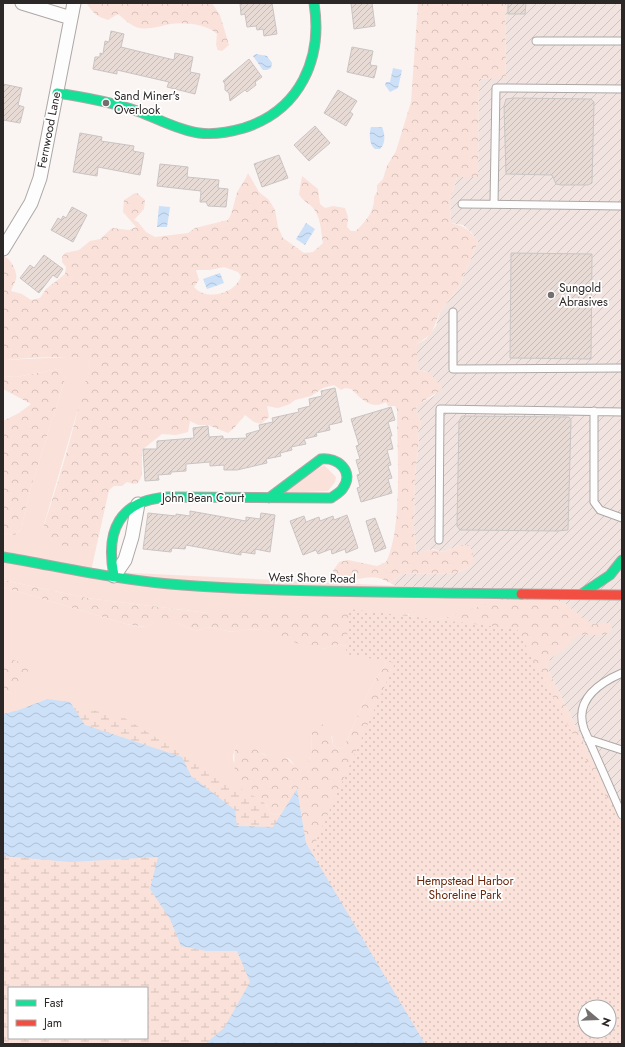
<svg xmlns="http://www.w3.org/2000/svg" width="625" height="1047" font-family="Jost,sans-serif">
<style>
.industrial{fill:url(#industrial-furrows)}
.grass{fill:#fae2da}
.forest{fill:url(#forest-crowns);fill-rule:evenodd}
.wetland{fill:url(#wetland-marsh);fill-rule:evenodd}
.park{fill:url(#park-dots);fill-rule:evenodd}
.water{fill:url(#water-waves)}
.building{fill:url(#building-hatch);stroke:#c9c5c3}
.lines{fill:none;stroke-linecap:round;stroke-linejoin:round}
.lane-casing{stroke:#aca8a6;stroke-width:9}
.street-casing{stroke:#aca8a6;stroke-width:15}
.fast-casing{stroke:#aca8a6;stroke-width:11}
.jam-casing{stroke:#aca8a6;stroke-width:11}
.lane{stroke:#fefdfd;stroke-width:7}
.street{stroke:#fefdfd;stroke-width:13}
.fast{stroke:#16e098;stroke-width:9}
.jam{stroke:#f24e42;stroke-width:9}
.poi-dot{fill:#746f6e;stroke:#fff;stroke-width:1.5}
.labels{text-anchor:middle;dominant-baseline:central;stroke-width:3.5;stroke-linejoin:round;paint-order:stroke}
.poi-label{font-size:12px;fill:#2c2827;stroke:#fff;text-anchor:start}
.street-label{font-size:12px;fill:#2c2827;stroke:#fff}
.park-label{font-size:12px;fill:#69260a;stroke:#fff}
</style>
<defs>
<pattern id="industrial-furrows" width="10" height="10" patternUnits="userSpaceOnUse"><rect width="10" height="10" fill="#f1e4e0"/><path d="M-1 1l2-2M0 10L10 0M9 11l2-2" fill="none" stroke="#cfc4c0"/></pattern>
<pattern id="forest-crowns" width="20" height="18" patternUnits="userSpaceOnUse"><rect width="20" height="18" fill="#fae2da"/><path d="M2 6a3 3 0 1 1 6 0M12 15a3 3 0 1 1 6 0" fill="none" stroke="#d6c2bb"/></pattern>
<pattern id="wetland-marsh" width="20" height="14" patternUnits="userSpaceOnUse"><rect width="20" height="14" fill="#fae2da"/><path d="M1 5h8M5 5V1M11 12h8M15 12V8" fill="none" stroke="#d6c2bb"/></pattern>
<pattern id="park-dots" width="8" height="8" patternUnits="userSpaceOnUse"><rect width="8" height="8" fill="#fae2da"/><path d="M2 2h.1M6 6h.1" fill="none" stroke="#d6c2bb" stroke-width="1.8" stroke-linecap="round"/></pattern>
<pattern id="water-waves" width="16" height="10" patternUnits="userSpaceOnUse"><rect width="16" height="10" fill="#cce0f8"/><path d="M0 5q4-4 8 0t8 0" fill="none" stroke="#afc0d5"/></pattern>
<pattern id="building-hatch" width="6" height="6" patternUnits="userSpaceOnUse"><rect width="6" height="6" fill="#e8dad5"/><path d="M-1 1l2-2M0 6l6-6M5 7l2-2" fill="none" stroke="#c7bbb7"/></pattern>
</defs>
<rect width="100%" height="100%" fill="#faf4f2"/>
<path class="industrial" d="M505,3H622V820L548,670L390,583L402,574L457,573L471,566L459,545L444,552L433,549L420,553H417L416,550L414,529L415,474L419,442L418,432L421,423L416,409L419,404L434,396L442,388L427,372L418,370L416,366L417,344L426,339L436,326L440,312L459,287L478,242L471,232L463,225L451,223L450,201L457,177H478L479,79L506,77Z"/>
<path class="grass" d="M68,357L86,358L89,361L90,368L43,528L90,549L97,544L91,571L524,592L444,618L432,620L409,616V614L208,613L87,598L3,580V533L15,535L21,529L31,487L66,376L59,369L16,377L3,376V360Z
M324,465L336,477L335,482L328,491L279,493Z
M3,587L126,624L145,627L154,623H178L195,631L210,627L227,631L237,632L245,629L263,630L323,649L340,644L350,648L381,653L386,664C367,689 357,719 344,747L339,749L333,745L332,736L312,733L311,755L304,771C294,772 295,763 289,759C284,755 275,759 269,759L264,754L237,744L233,755V760L251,795L47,699L19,710L3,714V692L11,693V660L3,657Z"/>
<path class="forest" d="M87,3H212L220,15L229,45L222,51L218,50L216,45L217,34C207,24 184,22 170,24C160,26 149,30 139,28C131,26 124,19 118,14L108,20C98,17 92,13 87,3Z
M418,3H505L506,78L479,79L478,177H457L450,201L451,223C465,226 470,230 478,242L459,287L440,312L431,334L417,344V356L419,360L417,366L418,370L430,373L442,388C435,396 419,401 416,409L421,423L418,432L419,442L415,474L414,529L416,550L417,553C431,551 427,548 444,552L459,545H469C473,553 475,558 471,566L457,573L402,574L390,583C367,568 354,588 333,576V571L339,562L348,560L377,566L386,562C403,529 397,449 397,409L395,406H388L386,402C370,411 360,397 351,389L345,388L341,390L334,385L323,388L311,396L295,400L290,404L278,408L267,406L269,417L261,424L254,422L245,415L234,428L228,433L208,425H198L190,421L188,432L176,435L162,434L142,450V475L138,483L134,484L127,482L122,486H114L109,490L97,544L90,549L87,550L44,542L43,528C58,483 72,437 82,391C85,381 91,372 89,361C78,353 20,359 3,360V256C10,257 18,272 16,279C15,283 12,287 11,291L22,294L31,300L40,298L46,289L65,274L66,267L62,262V257L65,253L79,250L90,241L100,239L112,228L129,230L136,227L123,212L124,200L135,193H137L145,200L144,209L134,220L138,222L146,232L155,237L188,233L195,228L228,220C233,212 234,202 237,193C240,186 245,181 248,173L259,192L269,200L275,210L278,227L283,238L304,253L313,252L323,243C321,231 321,214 310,205C305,201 302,200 299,194L302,176L318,189L320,204L325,208L333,206L345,208L348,217L347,227L351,231H356C366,221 375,211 374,197L377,192V185L383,179L387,166L396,151L411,102ZM224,267L238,272L241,276C236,293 207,302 194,287L199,280L196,270H210Z
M59,369L65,371L66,376L31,487L21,529L15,535L3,533V421L19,413L31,404L3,389V376L16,377Z
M3,580L87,598L208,613L374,612L405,610L409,616L432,620L444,618L524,592L563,602L592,624L610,623L612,629C603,641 587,630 575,637L566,648L550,659L548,670L622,820V1044H425L306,843L297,790L282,813L275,815L270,813C265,796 255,801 244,791C240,787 237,779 234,774C236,763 232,755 237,744C256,742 266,765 282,756C291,759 293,766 300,771L304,770L311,755L312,733L309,729L310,725L314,723L325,725L330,729L333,745L339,749L344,747C357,719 367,689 386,664L381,653L350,648L340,644L323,649L309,648L263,630L245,629L237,632L227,631L210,627L195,631L178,623H154L146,627L126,624L3,587ZM585,1007H609V1031H585Z
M3,657L23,663L28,667C28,679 24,690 11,693L3,692Z"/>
<path class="wetland" d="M47,699L70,702L96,711L121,716L251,795C261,799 267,803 270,813L275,815L282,813L297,789L306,843L425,1044H3V714L19,710ZM9,988H147V1038H9Z"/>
<path class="park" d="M349,609L517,629L622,827V1044H365L284,913L395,663L346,654ZM585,1007H609V1031H585Z"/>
<path class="water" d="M256,54L267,56L272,63L271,68L267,70H263L253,56Z
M393,68L402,70L398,88L390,92L385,85L386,82H390Z
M371,127H382C385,134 386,143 380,149H375C369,145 369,133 371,127Z
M159,206L170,207L167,227H157Z
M306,223L315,229L305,245L296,239Z
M220,273L224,283L207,289L203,279Z
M47,699L70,702L85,725L182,757L191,776L235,810L237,826L273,827L297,789L306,843L425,1044H205L224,1028L250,982L237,951H206L181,946L170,919L150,889L158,857L70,862L3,856V714L19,710Z"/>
<path class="building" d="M240,3H272L277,34L264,36L263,29L257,30L256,26L247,27L245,14L241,15Z
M351,3H372L375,26L354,29Z
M508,3H526L525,14H508Z
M111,31L124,34L121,47L174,60L175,53L193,57L190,72L200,74L195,94L167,87L169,82L117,70V74L93,69L95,57H100V53L103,54L105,41L109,42Z
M352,47L373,51L370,65L377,66L374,78L347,72Z
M249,59L262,77L255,82L256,85L247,92L245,90L230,101L229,93L225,90V84L223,81Z
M3,84L22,88L18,105L24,107L20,123L3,120Z
M338,90L357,101L350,112L353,114L346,126L324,113Z
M513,98L591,99L594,102L592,183L588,185H561L556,184L552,175L506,174L504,106L506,99Z
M315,126L330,143L309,161L294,145Z
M80,133L102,137L101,141L134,146L133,151L144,153L140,175L98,167L97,176L73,172Z
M279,155L288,178L262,187L254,164Z
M160,164L188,167L187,177L219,180L218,188L228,189L226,207L208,206L206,202H200L201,191L157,186Z
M72,207L87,215L73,242L51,230L58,218L61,220L63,216L66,218Z
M511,253L592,254L591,359L510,358Z
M44,255L63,269L57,278L53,275L39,293L20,278L30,265L34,268Z
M335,388L342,422L329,425L330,430L316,433L317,436L304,439L306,444L291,447L292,450L280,453L281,456L266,459L267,463L237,470H224V465L210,466V462L186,464V471L171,472V474L158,475L159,480L145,481L143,449H157V441L194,438L193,428L208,426L209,437L223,436V439L247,438L246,434L260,430L259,425L273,422L272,418L299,412L298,409L310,406L309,399L322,396L321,391Z
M391,407L395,420L388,422L392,436H390L393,449L387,450L391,465L388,466L392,478L388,479L392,493L361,502L357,488L360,487L357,475L360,474L356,460L360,459L356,446L359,445L351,419Z
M462,416L569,417L571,420L568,530L557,531L460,530L457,526L459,421Z
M190,511L246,521V517L260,519L261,513L275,515L270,552L255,549V554L241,552V555L186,545L185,549L172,548L171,552L143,549L148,513L176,516V514L190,516Z
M347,515L358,548L346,553L345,549L332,554L331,549L318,554L316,550L303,555L290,521L304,516L306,522L319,517L320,521L333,516L334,520Z
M375,518L386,548L375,552L366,521Z"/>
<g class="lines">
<defs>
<path id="lane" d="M536,41H622
M462,204L622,206
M494,204L496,88L622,89
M453,312V369L622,368
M594,411V502L600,510L622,518
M439,540L440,409L622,412
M622,673C599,683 574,700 584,729L622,815
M588,739L622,750"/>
<path id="street" d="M22,3L71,18
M3,249L31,203L40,178L74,3
M114,576L125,560L132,537L138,504"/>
<path id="fast" d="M57,93C84,97 111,102 137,111C157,118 177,130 199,133C214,135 230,132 244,128C300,110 323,59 314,3
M3,557C62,567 122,581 182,585C295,593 408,592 521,594
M114,576C105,531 119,500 168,497L331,498C335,495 341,492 343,488C355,471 337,457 321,459L269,498
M583,593L610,575L622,560"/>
<path id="jam" d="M521,594L622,595"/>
</defs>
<use href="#lane" class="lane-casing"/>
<use href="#street" class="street-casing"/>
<use href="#fast" class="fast-casing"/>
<use href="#jam" class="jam-casing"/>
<use href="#lane" class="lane"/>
<use href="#street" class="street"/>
<use href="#fast" class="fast"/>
<use href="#jam" class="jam"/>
</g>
<g class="poi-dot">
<circle cx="106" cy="103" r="4"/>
<circle cx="551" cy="295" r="4"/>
</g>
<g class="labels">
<g class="poi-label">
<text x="114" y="96">Sand Miner's<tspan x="114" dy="14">Overlook</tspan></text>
<text x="559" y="288">Sungold<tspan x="559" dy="14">Abrasives</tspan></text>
</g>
<g class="street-label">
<text transform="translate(49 130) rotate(-79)">Fernwood Lane</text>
<text x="203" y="498">John Bean Court</text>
<text transform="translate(312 578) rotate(1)">West Shore Road</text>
</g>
<g class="park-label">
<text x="465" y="881">Hempstead Harbor<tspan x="465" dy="14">Shoreline Park</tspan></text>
</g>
</g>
<rect width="625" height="1047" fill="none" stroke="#2c2827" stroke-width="8"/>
<rect x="8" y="987" width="140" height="52" fill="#ffffff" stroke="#aba9a9"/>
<rect x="16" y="1000" width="20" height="6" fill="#16e098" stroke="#aba9a9"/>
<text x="44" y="1007" font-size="12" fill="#2c2827">Fast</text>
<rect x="16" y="1020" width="20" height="6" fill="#f24e42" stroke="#aba9a9"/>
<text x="44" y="1027" font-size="12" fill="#2c2827">Jam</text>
<g transform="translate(597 1019) rotate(109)"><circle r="19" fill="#ffffff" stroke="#aba9a9"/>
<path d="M0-3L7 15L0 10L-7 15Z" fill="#746f6e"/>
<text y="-6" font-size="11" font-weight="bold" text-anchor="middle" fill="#2c2827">N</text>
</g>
</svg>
